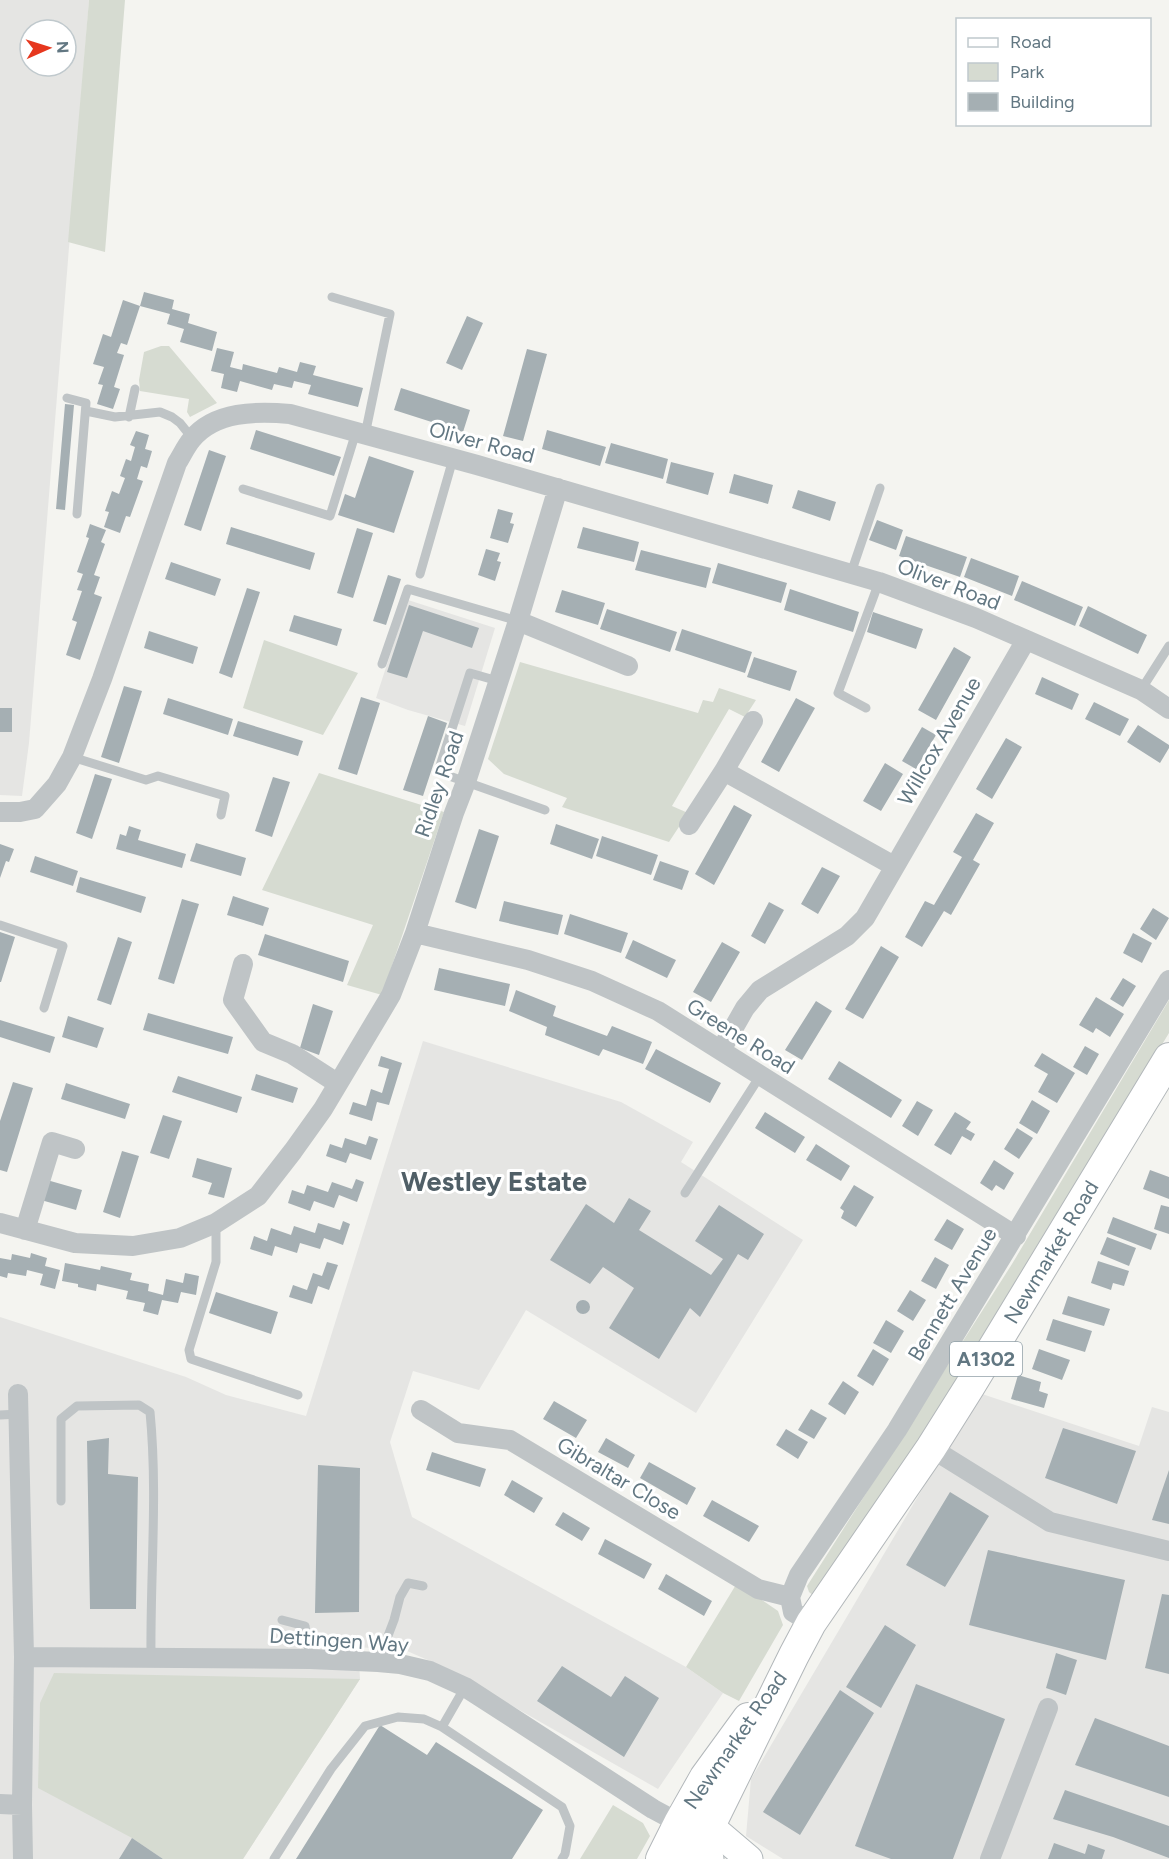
<svg xmlns="http://www.w3.org/2000/svg" width="1169" height="1859" font-family="Figtree,sans-serif">
<style>
.built{fill:#e5e5e3;fill-rule:evenodd}
.green{fill:#d6dbd1}
.building{fill:#a5afb3}
.lines{fill:none;stroke-linecap:round;stroke-linejoin:round}
.secondary-casing{stroke:#b1b8bb;stroke-width:29}
.primary-casing{stroke:#b2b7ba;stroke-width:32}
.lane{stroke:#bfc4c6;stroke-width:9}
.street{stroke:#bfc4c6;stroke-width:20}
.secondary{stroke:#fff;stroke-width:27}
.primary{stroke:#fff;stroke-width:30}
.labels{text-anchor:middle;dominant-baseline:central;stroke-width:6;stroke-linejoin:round;paint-order:stroke}
.shield{fill:#fff;stroke:#91a0a8;stroke-width:1.5}
.shield-label{font-size:20px;font-weight:bold;fill:#627782}
.street-label{font-size:21px;fill:#627782;stroke:#fff}
.district-label{font-size:27px;font-weight:bold;fill:#505f67;stroke:#fff}
</style>
<rect width="100%" height="100%" fill="#f4f4f0"/>
<path class="built" d="M0,0H89L29,743L22,796L0,795ZM30,30H66V66H30Z
M408,600L495,628L465,726L408,710L376,698Z
M423,1041L621,1102L693,1142L681,1162L803,1240L696,1413L526,1310L479,1390L413,1371L390,1442L412,1517L686,1667L723,1693L658,1789L444,1667L407,1651L358,1647L360,1679L243,1859H0V1317L186,1377L226,1395L306,1416Z
M979,1393L1139,1446L1152,1407L1169,1412V1859H783L746,1836L751,1779Z"/>
<path class="green" d="M89,0H125L105,252L68,242Z
M161,346H169L217,403L190,417L187,412L189,399L140,391L139,380L144,352Z
M264,640L358,673L323,735L243,708Z
M520,662L698,713L703,700L713,702L719,688L756,700L745,717L729,709L672,806L688,813L669,842L562,807L567,798L504,774L488,759Z
M319,773L444,812L382,995L347,985L373,925L262,890Z
M1169,1000V1033L920,1445L815,1597L809,1592L807,1586L1012,1264Z
M737,1583L778,1611L783,1625L739,1701L723,1693L686,1667Z
M54,1673L360,1679L243,1859H163L132,1838L38,1788L40,1703Z
M613,1805L643,1823L650,1836L637,1859H580Z"/>
<path class="building" d="M144,292L174,300L172,309L190,314L188,323L217,332L212,351L180,342L184,329L167,324L170,314L140,306Z
M123,300L140,306L127,345L121,343L117,353L124,355L114,387L120,389L113,409L97,404L103,385L98,384L104,367L93,364L103,334L111,337Z
M467,316L483,323L462,370L446,363Z
M217,348L234,352L230,367L242,370L243,364L277,373L279,367L297,372L300,362L316,366L313,375L363,388L358,407L308,394L311,385L294,381L292,388L274,384L272,390L240,381L237,392L221,388L224,374L211,371Z
M527,349L547,354L523,441L503,436Z
M401,388L470,410L463,432L394,410Z
M65,404L74,405L65,510L56,509Z
M256,430L341,457L334,476L250,449Z
M547,430L606,447L600,466L542,449Z
M136,431L149,435L145,449L152,451L147,468L141,466L137,479L143,481L130,517L126,516L120,533L104,527L109,512L105,511L112,491L119,494L125,478L120,476L126,459L131,461L135,447L130,445Z
M611,443L668,459L663,479L605,463Z
M209,450L226,456L201,531L184,525Z
M369,456L414,471L394,533L338,515L345,494L355,498Z
M671,462L714,473L708,495L666,483Z
M734,474L773,485L768,504L729,493Z
M798,490L836,502L830,521L792,508Z
M498,509L513,513L510,523L514,524L508,543L490,538Z
M877,520L903,530L896,550L869,540Z
M90,524L106,530L101,542L105,544L94,575L100,577L94,594L102,597L80,660L66,655L77,622L72,620L82,591L77,590L83,574L77,572L89,538L86,537Z
M231,527L315,553L310,570L226,544Z
M583,527L639,542L634,562L577,548Z
M357,528L373,533L353,598L337,593Z
M906,536L967,557L960,577L899,556Z
M486,549L500,553L497,561L501,562L495,581L478,575Z
M641,550L711,568L706,588L635,570Z
M971,558L1019,576L1012,596L964,577Z
M171,562L221,579L215,596L165,579Z
M718,563L787,583L781,603L712,583Z
M388,575L401,579L386,625L373,621Z
M1022,581L1083,607L1075,626L1014,600Z
M247,588L260,592L232,678L219,673Z
M790,589L859,612L853,632L784,610Z
M562,590L605,603L598,625L555,612Z
M409,605L479,628L472,648L423,631L407,678L387,672Z
M1088,606L1147,635L1138,654L1079,626Z
M607,609L677,632L670,652L600,629Z
M873,612L923,629L916,649L867,632Z
M294,615L342,629L337,646L289,631Z
M682,629L752,652L745,673L675,650Z
M149,631L198,647L193,664L144,648Z
M954,647L971,657L936,720L918,710Z
M754,657L797,671L790,691L747,677Z
M1042,677L1079,694L1072,710L1035,694Z
M124,686L142,691L119,763L101,757Z
M361,697L380,703L357,775L338,769Z
M168,698L233,719L228,735L163,714Z
M796,698L815,708L779,772L761,762Z
M1094,702L1129,719L1120,736L1085,719Z
M0,708H12V732H0Z
M428,716L447,723L423,796L403,790Z
M238,721L303,741L298,756L233,736Z
M1138,725L1169,745V748L1160,763L1127,742Z
M922,727L936,735L916,769L902,761Z
M1006,738L1022,747L992,799L976,789Z
M885,763L903,774L881,811L863,801Z
M95,774L112,779L92,839L76,833Z
M273,777L290,782L272,837L255,831Z
M734,805L752,815L714,885L695,874Z
M976,813L994,823L973,860L980,864L951,915L944,911L922,947L905,937L925,901L934,905L962,857L953,852Z
M556,824L599,839L592,859L550,844Z
M129,826L141,830L138,840L186,854L182,868L116,849L120,834L126,836Z
M479,829L499,836L476,909L455,902Z
M602,836L658,855L651,875L596,856Z
M196,843L246,858L241,876L190,861Z
M0,844L14,849L9,862L6,861L0,878Z
M35,856L78,871L73,886L30,872Z
M660,861L689,871L682,890L653,880Z
M822,867L840,876L818,914L801,904Z
M80,877L146,897L141,913L76,892Z
M233,896L269,908L263,926L227,915Z
M182,899L199,904L174,984L158,979Z
M504,901L563,915L558,935L499,921Z
M769,902L784,910L765,944L751,936Z
M1153,908L1169,918L1156,940L1140,929Z
M570,914L628,933L621,953L564,934Z
M0,932L15,937L1,982H0Z
M1133,933L1152,943L1142,963L1123,953Z
M265,934L349,961L343,982L258,955Z
M118,937L132,942L111,1005L97,1000Z
M633,940L676,960L667,978L625,958Z
M722,942L740,952L711,1002L693,992Z
M881,946L899,957L863,1019L845,1009Z
M439,968L510,984L505,1006L434,990Z
M1123,978L1136,986L1123,1007L1110,999Z
M516,990L556,1006L553,1016L607,1036L612,1026L652,1042L643,1064L603,1049L599,1056L545,1035L547,1027L509,1011Z
M1096,997L1124,1014L1110,1037L1096,1028L1093,1033L1079,1025Z
M816,1001L832,1011L802,1060L785,1050Z
M313,1004L333,1011L319,1055L300,1048Z
M148,1013L233,1037L228,1054L143,1030Z
M68,1016L104,1028L97,1048L62,1037Z
M0,1020L55,1037L50,1053L0,1037Z
M1085,1046L1099,1054L1087,1075L1073,1067Z
M656,1049L721,1083L710,1103L645,1069Z
M1042,1053L1075,1073L1057,1103L1038,1092L1048,1074L1034,1066Z
M381,1056L402,1063L389,1105L377,1102L372,1121L349,1114L353,1102L366,1106L371,1089L382,1093L389,1069L378,1066Z
M839,1061L902,1100L891,1118L828,1079Z
M256,1074L298,1088L293,1103L251,1090Z
M178,1076L242,1097L237,1113L172,1092Z
M13,1082L33,1088L7,1172L0,1170V1121Z
M66,1083L130,1104L125,1119L61,1099Z
M1032,1100L1050,1111L1037,1134L1019,1123Z
M917,1101L933,1110L918,1136L902,1126Z
M765,1112L805,1137L795,1153L755,1128Z
M955,1112L971,1122L966,1129L975,1134L971,1141L962,1136L951,1155L934,1145Z
M163,1115L182,1121L169,1159L150,1153Z
M1017,1128L1033,1138L1019,1159L1004,1149Z
M369,1136L378,1139L371,1160L350,1153L346,1163L326,1156L330,1144L342,1148L345,1138L366,1145Z
M816,1144L850,1166L841,1181L806,1160Z
M122,1151L139,1156L120,1218L103,1212Z
M197,1158L232,1168L224,1198L208,1194L212,1183L192,1177Z
M994,1160L1014,1173L1004,1190L996,1185L992,1191L980,1183Z
M1150,1170L1169,1177V1199L1143,1189Z
M356,1179L364,1182L357,1202L339,1195L334,1208L314,1201L310,1211L288,1203L292,1190L304,1194L307,1185L328,1192L332,1182L352,1189Z
M47,1180L82,1190L76,1210L41,1200Z
M854,1185L874,1197L856,1227L841,1218L844,1211L840,1208Z
M629,1198L651,1211L639,1230L711,1275L723,1259L695,1241L719,1205L764,1234L748,1260L738,1254L700,1317L690,1308L659,1359L609,1328L634,1288L603,1267L590,1284L550,1260L586,1204L614,1223Z
M1161,1205L1169,1207V1234L1154,1229Z
M1113,1217L1157,1234L1151,1250L1107,1233Z
M947,1219L964,1229L952,1250L934,1240Z
M343,1221L350,1224L343,1245L324,1238L320,1249L300,1243L297,1253L275,1246L272,1256L250,1249L254,1236L267,1241L271,1228L291,1235L294,1226L315,1233L318,1223L340,1230Z
M1107,1237L1136,1248L1129,1266L1100,1254Z
M31,1253L47,1258L45,1266L60,1270L55,1289L40,1285L43,1274L27,1270L26,1276L8,1273L7,1278L0,1276V1258L11,1260L12,1254L30,1258Z
M935,1257L949,1265L936,1289L921,1281Z
M1098,1261L1129,1271L1124,1286L1113,1283L1111,1290L1091,1283Z
M327,1262L338,1265L329,1290L318,1286L312,1304L289,1297L293,1285L307,1290L313,1273L322,1276Z
M65,1263L100,1270L101,1266L132,1273L130,1280L149,1284L148,1291L163,1295L166,1279L183,1283L185,1273L199,1276L196,1295L181,1292L178,1303L162,1300L158,1315L143,1311L145,1303L126,1299L128,1291L97,1284L96,1291L78,1287V1284L62,1281Z
M910,1290L926,1300L913,1321L897,1311Z
M216,1292L278,1312L271,1334L209,1313Z
M1068,1296L1110,1309L1104,1326L1062,1314Z
M576 1307a7 7 0 1 1 14 0a7 7 0 1 1-14 0Z
M1053,1319L1092,1331L1085,1352L1046,1340Z
M886,1320L904,1331L891,1353L873,1343Z
M873,1349L889,1359L873,1386L857,1376Z
M1039,1349L1070,1360L1062,1380L1032,1369Z
M1018,1375L1041,1382L1039,1391L1048,1394L1044,1408L1011,1399Z
M843,1381L859,1392L845,1415L828,1404Z
M554,1401L587,1420L576,1438L543,1419Z
M811,1409L827,1418L814,1439L798,1430Z
M1063,1428L1136,1451L1117,1504L1045,1478Z
M786,1429L808,1442L798,1459L776,1445Z
M109,1438L108,1474L138,1477L136,1609H90L87,1441Z
M606,1438L635,1455L628,1468L598,1452Z
M432,1452L486,1469L480,1487L426,1470Z
M649,1462L696,1488L687,1505L640,1478Z
M318,1465L360,1468L359,1612L315,1613Z
M1169,1470V1524L1152,1520Z
M512,1480L543,1498L534,1513L504,1495Z
M950,1492L989,1516L945,1587L906,1565Z
M712,1500L759,1526L749,1542L703,1516Z
M563,1512L590,1528L582,1541L555,1525Z
M605,1539L652,1564L644,1579L598,1554Z
M988,1550L1125,1580L1106,1660L969,1625Z
M666,1574L712,1601L704,1616L658,1589Z
M1162,1594L1169,1595V1674L1145,1668Z
M885,1625L916,1645L881,1708L846,1687Z
M1056,1653L1077,1660L1066,1695L1046,1688Z
M562,1666L611,1697L625,1676L659,1698L624,1757L537,1701Z
M916,1684L1005,1719L953,1859H891L855,1846Z
M840,1690L874,1713L800,1835L763,1812Z
M1095,1718L1169,1746V1797L1075,1765Z
M380,1725L427,1755L436,1742L543,1810L512,1859H296Z
M1065,1790L1169,1826V1858L1113,1837L1053,1819Z
M132,1838L163,1859H119Z
M1054,1843L1085,1854L1088,1844L1105,1850L1102,1859H1048Z"/>
<g class="lines">
<defs>
<path id="secondary" d="M710,1859C687,1850 685,1848 679,1823L697,1821L709,1825L749,1859"/>
<path id="primary" d="M661,1859L679,1823L705,1777L748,1718
M690,1859L704,1838L794,1655L811,1623L931,1448L970,1386L1169,1058"/>
</defs>
<use href="#secondary" class="secondary-casing"/>
<use href="#primary" class="primary-casing"/>
<path class="lane" d="M332,297L390,314L365,435
M67,398L86,403L77,514
M86,411L115,417L160,412L172,417L180,423L192,438
M129,417L135,389
M243,489L330,516L356,432
M851,573L880,488
M420,574L453,459
M382,664L408,589L518,621
M498,681L470,673L438,772L545,810
M1141,690L1169,646
M866,708L838,693L879,582
M72,757L146,780L158,776L225,796L221,815
M0,925L63,946L44,1008
M685,1193L760,1076
M216,1223V1262L189,1350L191,1359L298,1395
M0,1415L19,1414
M61,1501V1419L77,1406L139,1405L150,1412C158,1494 150,1576 151,1658
M282,1620L305,1626L310,1659
M378,1662L394,1620L400,1597L408,1583L423,1586
M442,1727L465,1687
M274,1859L331,1769L365,1726L398,1717L424,1719L442,1727L562,1807L570,1826L565,1854L562,1859"/>
<path class="street" d="M518,621L628,666
M724,771L894,866
M0,812H20L35,809L57,784L72,757L102,679L177,463C182,455 186,446 192,439C215,411 257,411 290,414L477,465L879,582L976,618L1141,690L1169,709
M689,825L724,771L753,721
M415,933L528,960L592,981L658,1011L1016,1236
M243,964L233,1000L263,1042L292,1054L337,1083
M721,1050L745,1008L760,990L847,936L865,918L1026,640
M0,1223L75,1243L133,1246L180,1238L216,1223L258,1196L293,1151L323,1109L391,995L415,933L454,813L466,782L518,621L558,488
M25,1230L52,1142L75,1149
M18,1394L24,1657L22,1805L23,1859
M421,1410L458,1433L510,1440L758,1589L790,1597
M931,1448L1050,1522L1169,1551
M811,1623L793,1612L790,1597L799,1575L897,1430L1169,980
M24,1657L310,1659L378,1662L400,1664L430,1671L465,1687L653,1809L679,1823
M0,1804L22,1805
M990,1859L1048,1708"/>
<use href="#secondary" class="secondary"/>
<use href="#primary" class="primary"/>
</g>
<g class="labels">
<rect class="shield" x="950" y="1342" width="72" height="34" rx="4.5"/>
<g class="shield-label">
<text x="986" y="1359">A1302</text>
</g>
<g class="street-label">
<text transform="translate(482 442) rotate(15)">Oliver Road</text>
<text transform="translate(949 584) rotate(21)">Oliver Road</text>
<text transform="translate(939 741) rotate(-60)">Willcox Avenue</text>
<text transform="translate(439 784) rotate(-71)">Ridley Road</text>
<text transform="translate(741 1036) rotate(32)">Greene Road</text>
<text transform="translate(1051 1252) rotate(-59)">Newmarket Road</text>
<text transform="translate(952 1294) rotate(-59)">Bennett Avenue</text>
<text transform="translate(619 1478) rotate(31)">Gibraltar Close</text>
<text transform="translate(339 1640) rotate(4)">Dettingen Way</text>
<text transform="translate(735 1740) rotate(-55)">Newmarket Road</text>
</g>
<g class="district-label">
<text x="494" y="1181">Westley Estate</text>
</g>
</g>
<rect x="956" y="18" width="195" height="108" fill="#ffffff" stroke="#c0c9cd" stroke-width="1.5"/>
<rect x="968" y="38" width="30" height="9" fill="#ffffff" stroke="#c0c9cd" stroke-width="1.5"/>
<text x="1010" y="48" font-size="18" fill="#627782">Road</text>
<rect x="968" y="63" width="30" height="18" fill="#d6dbd1" stroke="#c0c9cd" stroke-width="1.5"/>
<text x="1010" y="78" font-size="18" fill="#627782">Park</text>
<rect x="968" y="93" width="30" height="18" fill="#a5afb3" stroke="#c0c9cd" stroke-width="1.5"/>
<text x="1010" y="108" font-size="18" fill="#627782">Building</text>
<g transform="translate(48 48) rotate(87)"><circle r="28" fill="#ffffff" stroke="#c0c9cd" stroke-width="1.5"/>
<path d="M0-4.5L10 22L0 15L-10 22Z" fill="#e6371e"/>
<text y="-9" font-size="16" font-weight="bold" text-anchor="middle" fill="#627782">N</text>
</g>
</svg>
